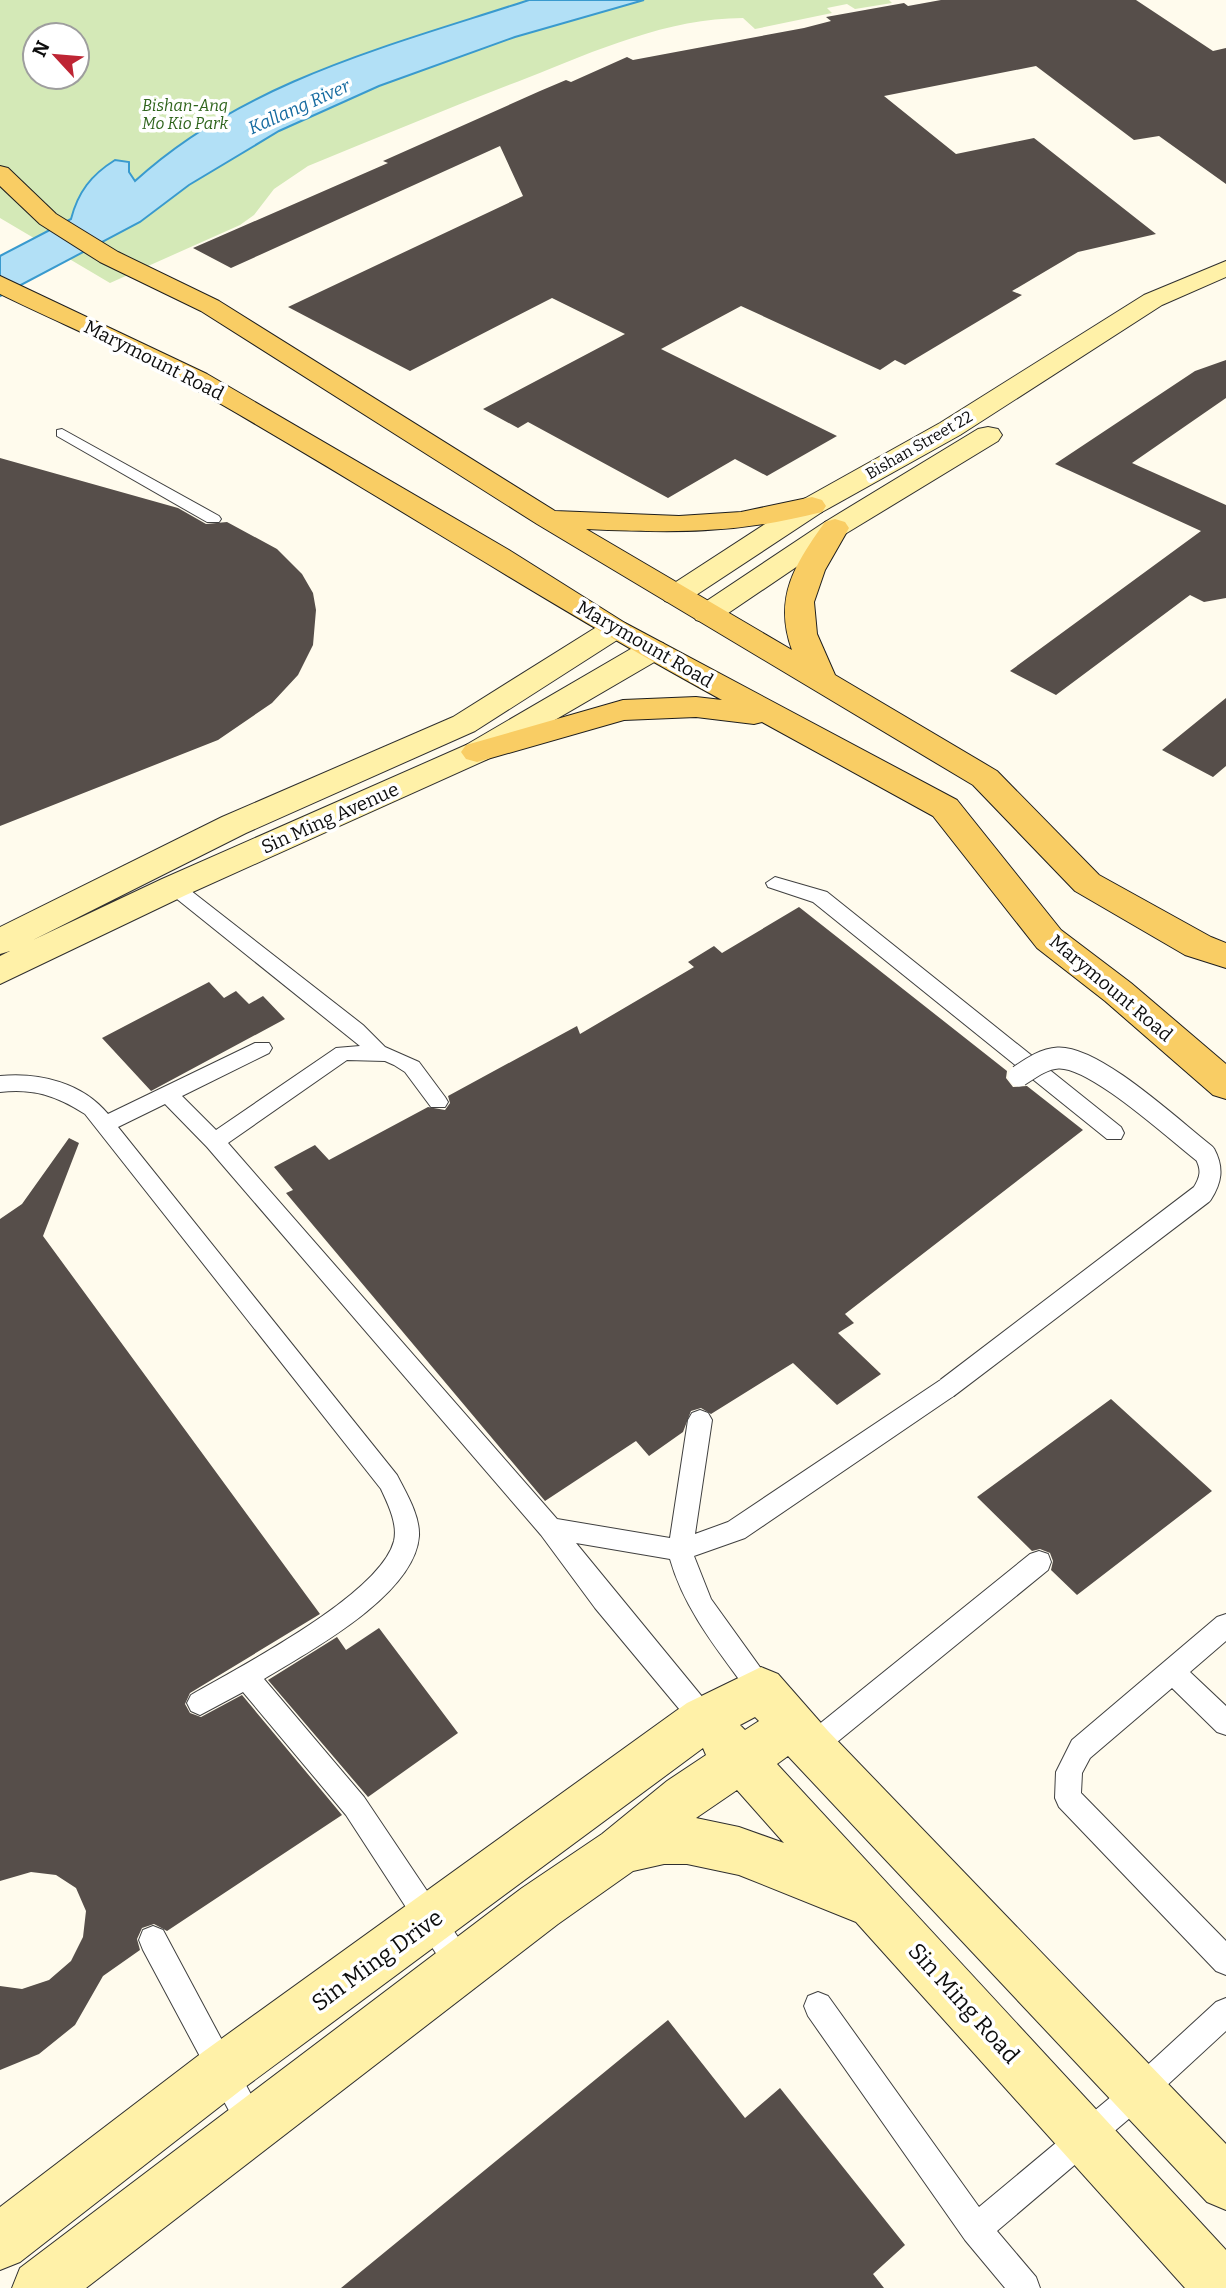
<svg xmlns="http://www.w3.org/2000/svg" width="1226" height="2288" font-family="Bitter,serif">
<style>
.green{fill:#d4e9b7;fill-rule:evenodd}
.water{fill:#b2e0f6;stroke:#399ace;stroke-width:2}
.building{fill:#564e4a}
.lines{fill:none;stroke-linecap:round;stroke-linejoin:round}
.lane-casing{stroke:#404040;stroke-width:2}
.secondary-casing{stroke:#2f2f2f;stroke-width:2}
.primary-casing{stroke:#1e1e1e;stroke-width:2}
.lane{fill:#fff;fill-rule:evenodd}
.secondary{fill:#fff1a8;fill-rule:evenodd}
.primary{fill:#f9cd64;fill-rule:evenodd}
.lane-bridge-casing{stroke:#404040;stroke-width:23;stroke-linecap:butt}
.lane-bridge{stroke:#fff;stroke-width:21}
.labels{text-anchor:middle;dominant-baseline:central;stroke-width:7;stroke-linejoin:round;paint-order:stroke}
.far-park-label{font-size:16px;font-style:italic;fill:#30651d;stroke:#fff}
.far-street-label{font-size:16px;fill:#0d0d0d;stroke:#fff}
.far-water-label{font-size:18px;font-style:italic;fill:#166ba0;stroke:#fff}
.street-label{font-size:19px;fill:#0d0d0d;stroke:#fff}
.near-street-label{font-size:23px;fill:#0d0d0d;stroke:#fff}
</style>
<rect width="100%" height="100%" fill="#fffbed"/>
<path class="green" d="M0,0H889L892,3L855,9L847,4L827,8L832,13L755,29L743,18C668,18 595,51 527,78C454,106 381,136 308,166L274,189L254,215L240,225L110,283L0,218ZM35,35H77V77H35Z"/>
<path class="water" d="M529,0H644L515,37L379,86L279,131L189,185L140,222L0,296V256L71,219C78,192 91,175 115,160L129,162V172L135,181C244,81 392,45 529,0Z"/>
<path class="building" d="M941,0H1136L1213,51L1226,48V184L1159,136L1134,140L1036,66L884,96L956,154L1034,138L1156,234L1078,252L1012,291L1022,295L905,365L895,360L880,370L741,306L661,349L837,436L767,476L735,459L668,498L528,422L518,428L483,409L625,334L552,298L410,371L288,307L523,196L500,146L231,268L193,248L388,163L383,161L540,91L566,80L571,82L627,57L633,60L804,28L831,21L826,17L904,3L908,6Z
M1226,360V398L1132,463L1226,505V598L1204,602L1190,595L1056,695L1010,671L1201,531L1055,464L1195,371Z
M0,458L178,508L206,524L227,522L277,549L302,574L313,593L316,610L313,645L298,675L272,703L218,740L0,826Z
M1226,698V766L1213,777L1162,750Z
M799,907L1007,1071L1006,1078L1013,1087L1027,1086L1083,1130L845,1314L854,1323L838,1333L881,1374L837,1405L793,1363L711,1414L701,1408L691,1411L683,1432L649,1456L636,1441L545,1501L286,1193L293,1190L274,1167L315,1145L329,1160L428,1107L445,1110L450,1103L448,1096L577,1026L580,1034L694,967L688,962L714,946L722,953Z
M209,982L224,998L236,991L249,1004L263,996L285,1019L151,1091L102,1038Z
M69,1138L79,1143L43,1236L320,1614L190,1693L185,1704L190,1713L201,1717L242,1695L342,1815L167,1931L154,1924L142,1928L137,1939L140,1950L103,1976L75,2025L39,2054L0,2070V1986L22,1989L49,1980L71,1961L83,1937L86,1911L76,1888L56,1875L31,1872L0,1881V1219L22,1204Z
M1111,1399L1212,1491L1077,1595L1051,1570L1053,1561L1050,1553L1040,1549L1032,1551L977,1497Z
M379,1628L458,1733L368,1797L268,1680L337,1637L346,1650Z
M668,2020L745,2118L780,2088L905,2245L873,2274L884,2288H341Z"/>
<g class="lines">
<defs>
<path id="lane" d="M62,429L219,516L221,519L219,522H207L57,436V430Z
M775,877L827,892L1121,1127L1124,1133L1121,1139H1107L813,902L768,887L766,883Z
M174,881L181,883L363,1025L385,1047L419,1062L445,1097L448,1102L445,1107H431L405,1072L394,1065L385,1061L347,1060L228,1143L557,1519L670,1538L688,1420L692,1413L700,1410L708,1413L712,1420L695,1534L728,1522L939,1381L947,1378L955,1381L959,1388L955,1395L745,1538L694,1556L711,1599L770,1681L774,1689L770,1697L761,1701L752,1697C721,1654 685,1612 670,1559L576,1543L713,1710L717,1719L713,1728L704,1731L695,1728L595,1608L541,1535L207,1147L165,1104L118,1127L397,1475C406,1493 420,1515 419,1536C415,1595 310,1651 264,1679L364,1797L472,1958L476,1968L472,1978L462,1982L452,1978L346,1815L243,1692L200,1715L191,1711L187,1703L191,1695C239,1667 380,1595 394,1541C398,1524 388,1504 381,1489L85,1114C57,1096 34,1088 0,1092V1076C39,1072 83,1083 108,1114L255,1043H269L272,1048L269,1053L182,1096L216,1130L336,1048L360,1046L167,891L165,887Z
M1039,1551L1048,1554L1051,1562L1048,1570L820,1756L811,1759L802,1756L798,1747L802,1738L1030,1554Z
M1226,1614V1641L1190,1672L1226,1706V1735L1217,1732L1172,1688L1090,1758L1082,1773L1081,1793L1226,1941V1975L1216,1971L1059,1807L1055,1798L1056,1772L1072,1740L1217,1617Z
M153,1926L163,1930L262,2115L267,2125L262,2135L252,2140L242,2135L143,1950L139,1940L143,1930Z
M818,1992L828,1996L979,2207L1130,2081L1216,2002L1226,1998V2031L1150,2101L997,2231L1036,2277L1040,2288H1005L965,2240L808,2016L804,2006L808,1996Z"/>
<path id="secondary" d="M1226,261V277L1162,305L960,435L822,512L687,601L676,604L665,601L661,595L665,589L802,500L940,423L1144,295Z
M988,427L998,429L1002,435L998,441L845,534L718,620L707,623L696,620L692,614L696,608L825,522L978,429Z
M614,620L625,623L629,629L625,635L475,731L246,833L33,940L162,879L466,745L641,643L652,641L663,643L667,650L663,657L488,759L186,895L0,984V956L10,951L0,954V927L222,817L453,717L603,623Z
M761,1667L778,1674L828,1731L1226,2144V2210L1207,2202L788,1756L777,1764L1226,2250V2288H1185L856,1922L739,1875L687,1864H664L633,1871L558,1924L86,2288H12L20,2268L522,1888L602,1834L667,1781L706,1755L703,1748L241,2090L20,2262L0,2270V2207L203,2052L687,1703ZM755,1717L759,1721L745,1730L740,1725ZM737,1790L784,1843L739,1827L696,1818Z"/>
<path id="primary" d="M0,166L8,168L56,214L118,252L219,301L555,511L679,516L741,512L812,497L822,500L826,506L822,512C736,534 674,533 586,529L792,650C773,598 795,564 825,522L835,519L845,522L849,528L825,570L814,602L817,634L835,675L997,771L1099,875L1211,937L1226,943V968L1185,955L1075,891L973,785L537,524L201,311L100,262L40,224L0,186Z
M0,276L207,374L509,550L625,623L957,800L1061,930L1131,983L1226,1064V1099L1213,1095L1105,1001L1037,948L933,816L762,722L754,724L696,717L624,720L477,762L466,759L461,752L466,745L623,700L696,697L722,700C542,602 370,488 191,387C130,352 63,325 0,294Z"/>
</defs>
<use href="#lane" class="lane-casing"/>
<use href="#secondary" class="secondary-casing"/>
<use href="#primary" class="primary-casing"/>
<use href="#lane" class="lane"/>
<use href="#secondary" class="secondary"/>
<use href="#primary" class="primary"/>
<defs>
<path id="lane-bridge" d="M947,1388L1202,1194C1211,1180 1213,1169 1205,1154C1174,1130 1095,1056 1058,1058C1043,1059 1031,1068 1019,1076"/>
</defs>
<use href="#lane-bridge" class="lane-bridge-casing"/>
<use href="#lane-bridge" class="lane-bridge"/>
</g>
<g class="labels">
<g class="far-park-label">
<text x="185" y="105">Bishan-Ang<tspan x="185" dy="18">Mo Kio Park</tspan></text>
</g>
<g class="far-street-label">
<text transform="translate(919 445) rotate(-30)">Bishan Street 22</text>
</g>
<g class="far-water-label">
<text transform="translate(299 107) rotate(-24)">Kallang River</text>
</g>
<g class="street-label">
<text transform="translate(154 360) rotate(27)">Marymount Road</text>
<text transform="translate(645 644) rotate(30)">Marymount Road</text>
<text transform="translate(330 818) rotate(-24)">Sin Ming Avenue</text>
<text transform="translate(1111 988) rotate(40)">Marymount Road</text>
</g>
<g class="near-street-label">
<text transform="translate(377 1960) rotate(-36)">Sin Ming Drive</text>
<text transform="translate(964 2003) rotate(48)">Sin Ming Road</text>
</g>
</g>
<g transform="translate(56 56) rotate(296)"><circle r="33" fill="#ffffff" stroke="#9e9e9e" stroke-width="2"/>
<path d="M0-5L12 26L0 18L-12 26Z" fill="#be2534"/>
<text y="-10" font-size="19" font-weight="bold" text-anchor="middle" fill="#0d0d0d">N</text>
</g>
</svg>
